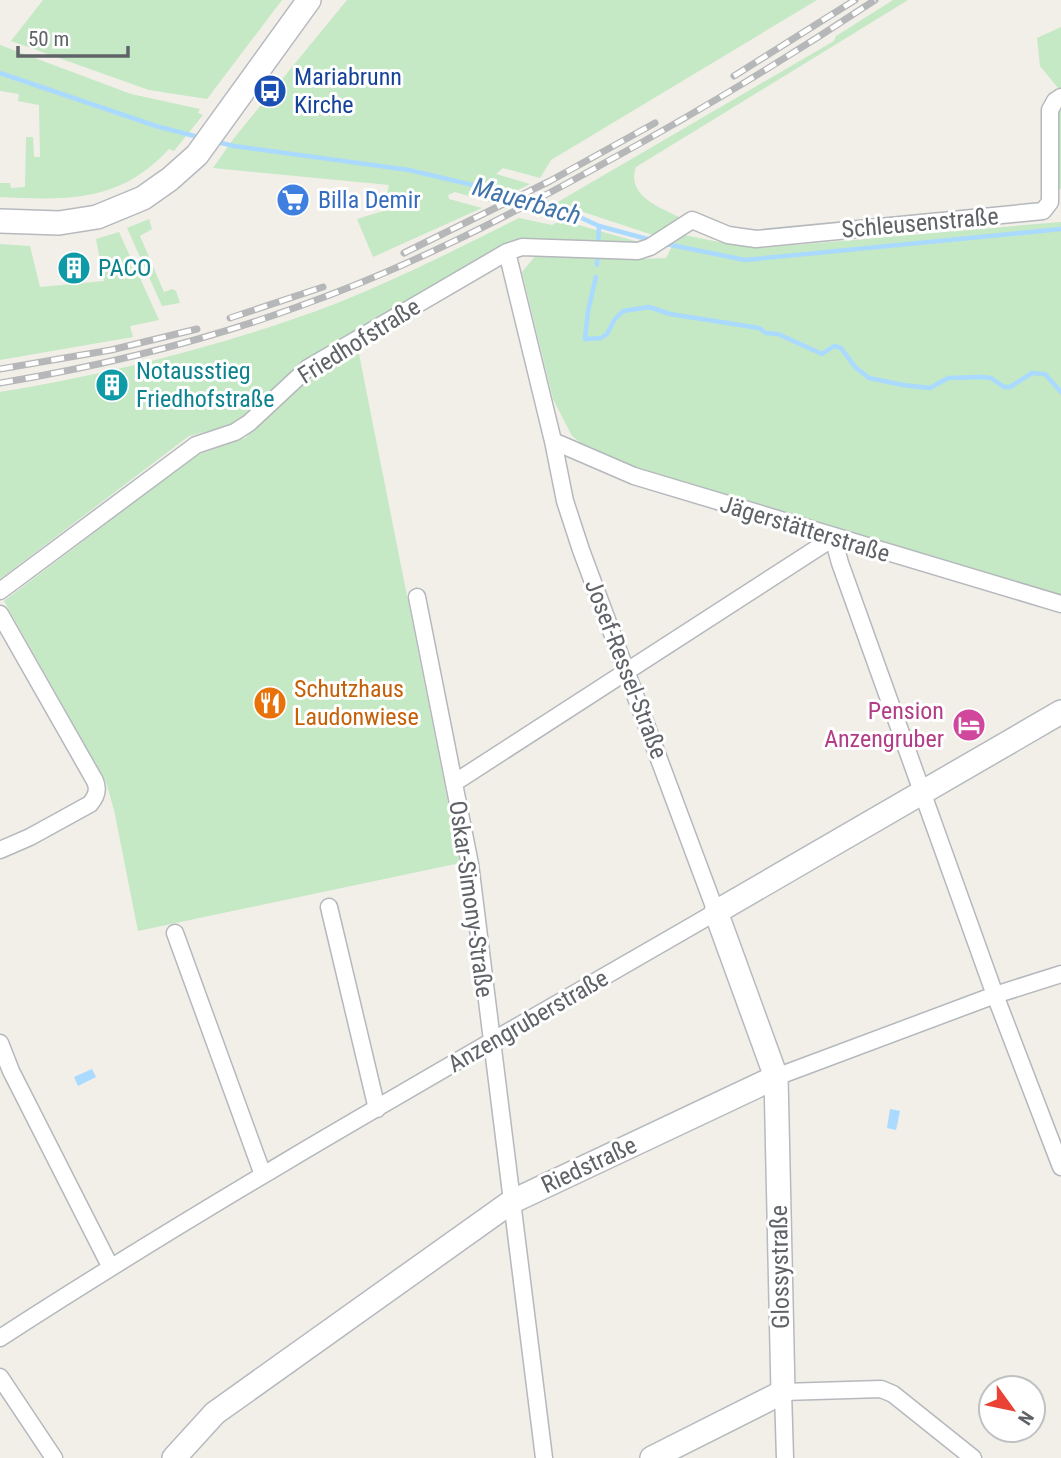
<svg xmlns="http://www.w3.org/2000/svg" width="1061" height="1458" font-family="'Roboto Condensed',sans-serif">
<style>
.green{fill:#c5e8c5}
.water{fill:#aadaff}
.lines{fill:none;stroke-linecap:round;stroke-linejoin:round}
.stream{stroke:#aadaff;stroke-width:4.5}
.street-casing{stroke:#b5b8bc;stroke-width:19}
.secondary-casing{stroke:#b6babf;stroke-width:26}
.street{stroke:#fff;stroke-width:16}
.secondary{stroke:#fff;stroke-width:23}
.rail-casing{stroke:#b6b7b8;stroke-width:7}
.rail{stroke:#fff;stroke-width:4.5;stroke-dasharray:13;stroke-linecap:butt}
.labels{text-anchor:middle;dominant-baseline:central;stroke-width:6;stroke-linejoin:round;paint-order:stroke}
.transit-label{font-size:24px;fill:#164399;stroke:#fff;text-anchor:start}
.shop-label{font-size:24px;fill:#366cbe;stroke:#fff;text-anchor:start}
.street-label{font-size:24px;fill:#5f6368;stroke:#fff}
.culture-label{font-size:24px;fill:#0d838f;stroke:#fff;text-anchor:start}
.food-label{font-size:24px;fill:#c56008;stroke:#fff;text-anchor:start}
.hotel-label{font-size:24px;fill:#b23c85;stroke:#fff;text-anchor:end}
.water-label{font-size:26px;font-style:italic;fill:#4174aa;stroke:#fff}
</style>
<rect width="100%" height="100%" fill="#f1efe8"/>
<path class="green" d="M43,0H282L207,99L149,90L11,41Z
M347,0H817L551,160L540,178L503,168L496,174L530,184L492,203L455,192L448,195L449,199L482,208L373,257L357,219L383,211L389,185L213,168L234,138Z
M893,0H908L636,167C626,195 659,207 679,217V222L656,236L556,203L834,41L836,36Z
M1061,27V189H1057L1058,88L1040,66L1037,38Z
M0,45L131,94L200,109L198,113L203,115L174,151L169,149C119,203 68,200 0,197V183H10L11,188L25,187L26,137H33L34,157H40L39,105L18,101L19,94L0,91Z
M519,218L552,225L561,220L642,243L631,248L512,243L238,423L189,436L0,579V392C114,373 227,345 335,304C398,279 459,248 519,218Z
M149,219L152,229L140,236L164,292L172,289L176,291L180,303L162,306L127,228Z
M1061,222V597L672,483L599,457L572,436L553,399L522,272L537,254L638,259L666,258L673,244L684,235L734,245L758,248Z
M119,232L159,320L130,326L133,337L0,360V244L30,246L40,287L104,281L96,239Z
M358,349L460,863L138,931L114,810L106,782L4,601L197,455L245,438L308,381Z"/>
<path class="water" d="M92,1069L96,1077L78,1086L74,1077Z
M890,1109L900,1111L896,1130L887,1128Z"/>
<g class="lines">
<path class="stream" d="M0,73L156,126L202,138
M217,142L234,146L409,170L549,203L599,226L651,240
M666,244L745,260L1061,229
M597,265L599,226
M596,277L588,311L585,339L601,338L607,334L615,319L623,311L649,307L670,314L759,328L766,333L778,334L822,354L834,346L841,348L855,367L869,378L903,385L930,388L948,378L981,377L991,378L1004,387H1010L1032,373L1045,374L1061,392"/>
<defs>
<path id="street" d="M553,441L634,476L1061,604
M0,591L196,445L235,432L249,423L308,368L507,252L522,247L638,251L650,247L692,220L728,235L756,239L1043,211L1050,202V110L1055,101L1061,97
M417,597L470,864L544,1458
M0,614L95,781C99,790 96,797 90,804L30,837L0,850
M454,783L833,538L840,563L995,995L1061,1167
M329,907L377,1109
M175,933L263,1175
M0,1043L11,1071L110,1266
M776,1077L995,995L1061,974
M0,1338C233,1187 476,1051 716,912L581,550L565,501L553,441L507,252
M0,1377L54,1458
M785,1458L783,1392L881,1389L893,1394L973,1458"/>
<path id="secondary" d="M0,221L59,223L97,217L143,198L170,179L197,155L309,0
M174,1458L215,1413L511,1202L776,1077
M652,1458L783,1392L776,1077L716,912L1061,712"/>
</defs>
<use href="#street" class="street-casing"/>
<use href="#secondary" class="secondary-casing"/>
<use href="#street" class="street"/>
<use href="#secondary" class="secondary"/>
<defs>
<path id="rail" d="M734,76L855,0
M404,253L550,181L655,123
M230,318L323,287
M0,369L111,350L197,329
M0,383C101,366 201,342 297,307C402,270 501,220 599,166C693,115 786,59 875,0"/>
</defs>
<use href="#rail" class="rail-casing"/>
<use href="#rail" class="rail"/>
</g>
<defs>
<symbol id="bus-disc" viewBox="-11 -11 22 22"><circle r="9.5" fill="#1a4fb4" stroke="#fff"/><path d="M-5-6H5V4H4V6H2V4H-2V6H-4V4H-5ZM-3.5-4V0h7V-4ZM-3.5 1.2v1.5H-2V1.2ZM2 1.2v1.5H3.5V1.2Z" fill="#fff"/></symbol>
<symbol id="supermarket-disc" viewBox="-11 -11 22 22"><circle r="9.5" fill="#3f7fe0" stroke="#fff"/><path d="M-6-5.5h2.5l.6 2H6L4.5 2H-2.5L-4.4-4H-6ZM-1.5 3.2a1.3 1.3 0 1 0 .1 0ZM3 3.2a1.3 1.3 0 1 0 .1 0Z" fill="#fff"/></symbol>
<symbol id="building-disc" viewBox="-11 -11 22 22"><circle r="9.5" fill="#0f9aa8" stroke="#fff"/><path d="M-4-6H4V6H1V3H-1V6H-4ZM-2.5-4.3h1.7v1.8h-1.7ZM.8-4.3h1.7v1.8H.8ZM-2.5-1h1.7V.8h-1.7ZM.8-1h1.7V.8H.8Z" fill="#fff"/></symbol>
<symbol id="restaurant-disc" viewBox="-11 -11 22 22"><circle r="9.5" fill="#e8710a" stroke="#fff"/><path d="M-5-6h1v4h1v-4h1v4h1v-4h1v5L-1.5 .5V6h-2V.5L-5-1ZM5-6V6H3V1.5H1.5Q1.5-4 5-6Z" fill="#fff"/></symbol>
<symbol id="hotel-disc" viewBox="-11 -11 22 22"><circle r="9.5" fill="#d1479c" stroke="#fff"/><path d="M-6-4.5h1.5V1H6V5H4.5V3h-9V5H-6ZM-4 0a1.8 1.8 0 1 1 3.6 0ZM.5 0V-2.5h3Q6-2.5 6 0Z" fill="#fff"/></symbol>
</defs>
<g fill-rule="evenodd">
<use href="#bus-disc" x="251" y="72" width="38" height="38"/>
<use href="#supermarket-disc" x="274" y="181" width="38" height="38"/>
<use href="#building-disc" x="55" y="249" width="38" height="38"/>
<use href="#building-disc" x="93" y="366" width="38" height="38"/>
<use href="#restaurant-disc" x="251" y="684" width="38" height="38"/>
<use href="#hotel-disc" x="950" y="706" width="38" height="38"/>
</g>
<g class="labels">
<g class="transit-label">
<text x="294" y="77">Mariabrunn<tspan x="294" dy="28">Kirche</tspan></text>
</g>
<g class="shop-label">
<text x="318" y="200">Billa Demir</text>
</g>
<g class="street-label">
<text transform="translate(920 223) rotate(-5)">Schleusenstraße</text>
<text transform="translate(359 341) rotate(-32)">Friedhofstraße</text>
<text transform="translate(805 529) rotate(17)">Jägerstätterstraße</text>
<text transform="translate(626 669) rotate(69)">Josef-Ressel-Straße</text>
<text transform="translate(471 899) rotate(82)">Oskar-Simony-Straße</text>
<text transform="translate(528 1021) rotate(-30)">Anzengruberstraße</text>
<text transform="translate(589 1165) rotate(-25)">Riedstraße</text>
<text transform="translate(780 1267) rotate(-91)">Glossystraße</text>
</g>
<g class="culture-label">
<text x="98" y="268">PACO</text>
<text x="136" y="371">Notausstieg<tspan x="136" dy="28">Friedhofstraße</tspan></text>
</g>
<g class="food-label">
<text x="294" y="689">Schutzhaus<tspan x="294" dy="28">Laudonwiese</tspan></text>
</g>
<g class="hotel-label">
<text x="944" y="711">Pension<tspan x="944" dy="28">Anzengruber</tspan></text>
</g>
<g class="water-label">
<text transform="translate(527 201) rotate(16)">Mauerbach</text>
</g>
</g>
<g transform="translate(1012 1409) rotate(123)"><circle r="33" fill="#ffffff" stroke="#bfc1c3" stroke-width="2"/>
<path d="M0-5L12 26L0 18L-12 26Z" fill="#ea4335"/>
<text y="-10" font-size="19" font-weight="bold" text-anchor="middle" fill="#5f6368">N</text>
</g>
<path d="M18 46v10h110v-10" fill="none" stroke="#5f6368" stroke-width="3.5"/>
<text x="28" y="46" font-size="21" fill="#5f6368" stroke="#ffffff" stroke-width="5" paint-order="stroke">50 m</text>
</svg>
